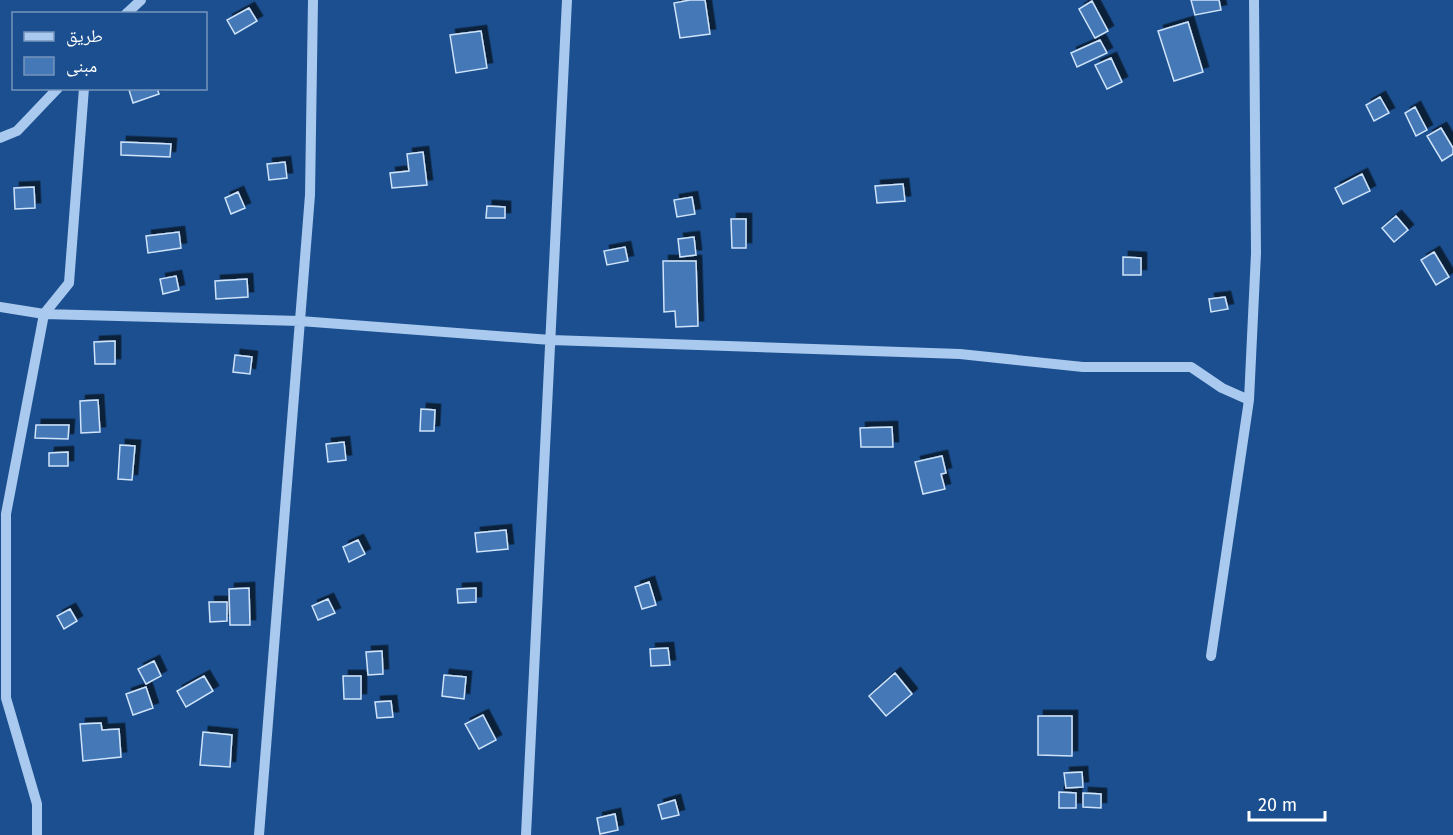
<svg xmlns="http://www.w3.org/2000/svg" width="1453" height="835" font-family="'Fira Sans','Noto Naskh Arabic',sans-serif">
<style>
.building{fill:#4478b7;stroke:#cfe3fa;stroke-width:1.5;filter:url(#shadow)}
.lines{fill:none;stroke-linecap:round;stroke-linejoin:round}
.minor{stroke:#a9c9ee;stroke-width:10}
</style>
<defs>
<filter id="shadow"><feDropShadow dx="5.5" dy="-5.5" stdDeviation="0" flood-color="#0009"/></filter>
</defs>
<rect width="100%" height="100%" fill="#1b4f8f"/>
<path class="building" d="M690,0H705L710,34L680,38L674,3Z
M1191,0H1219L1221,10L1195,15Z
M1092,1L1108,31L1095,38L1079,9Z
M249,8L257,21L235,34L227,20Z
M1188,22L1203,72L1174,81L1158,31Z
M481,31L487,68L456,73L450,35Z
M1100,40L1107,53L1077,67L1071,53Z
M1111,58L1122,82L1107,89L1095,65Z
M133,88H157L159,94L133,103L129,90Z
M1380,97L1389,113L1374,121L1366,105Z
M1415,107L1427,130L1416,136L1405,113Z
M1441,128L1453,148V154L1442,161L1427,136Z
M121,142L171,144L170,157L121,155Z
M423,152L427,185L392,188L390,173L409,171L407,154Z
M285,162L287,178L269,180L267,164Z
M1362,174L1370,191L1343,204L1335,188Z
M903,184L905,201L877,203L875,186Z
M34,187L35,208L15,209L14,188Z
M238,192L245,208L231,214L225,198Z
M692,197L695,214L677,217L674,200Z
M487,206L505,207V218H486Z
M1396,216L1408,230L1394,242L1382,228Z
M731,219H746V248H732Z
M179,232L181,248L148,253L146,236Z
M694,237L696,255L680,257L678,239Z
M625,247L628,261L607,265L604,251Z
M1434,252L1449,277L1436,285L1421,260Z
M1123,257L1141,258V275H1123Z
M663,261H696L698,326L676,327L675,311L664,312Z
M176,276L179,290L163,294L160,279Z
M247,279L248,297L216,299L215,281Z
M1225,297L1228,309L1211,312L1209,299Z
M115,341V364H95L94,342Z
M235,355L252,357L250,374L233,372Z
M98,400L100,432L81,433L80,401Z
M421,409L435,410L434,431H420Z
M36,425H69L68,439L35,438Z
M892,427L893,447H861L860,428Z
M344,442L346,460L328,462L326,444Z
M120,445L135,446L132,480L118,479Z
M68,452V466H49V453Z
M942,456L946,473L941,474L945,489L923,494L915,462Z
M506,530L508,549L477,552L475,533Z
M358,540L365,554L349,562L343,547Z
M649,582L656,605L642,609L635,587Z
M249,588L250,625H230L229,589Z
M476,588V602L458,603L457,589Z
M328,599L335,613L318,620L312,606Z
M209,602H227V621L210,622Z
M70,609L77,621L64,629L57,616Z
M668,648L670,665L651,666L650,649Z
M382,651L383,674L368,675L366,652Z
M154,661L161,676L146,684L138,669Z
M895,673L912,694L886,716L869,696Z
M444,675L466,677L464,699L442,696Z
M204,676L213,691L186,707L177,691Z
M343,676H361V699H344Z
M146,687L153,708L133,715L126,694Z
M391,701L393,717L377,718L375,702Z
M483,715L496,740L479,749L465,724Z
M1038,716H1072V756L1038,755Z
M101,723L102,730L119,729L121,757L83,761L80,724Z
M203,732L232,735L230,767L200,765Z
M1082,772L1083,787L1066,788L1064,773Z
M1059,792L1076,793V808H1059Z
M1083,793L1101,794V808L1083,807Z
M675,800L679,815L662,819L658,805Z
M615,814L618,830L600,834L597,818Z"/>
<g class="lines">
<path class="minor" d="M126,14L141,0
M0,138L17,131L58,88
M0,307L44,314L300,321L551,340L960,354L1083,367H1191L1222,388L1249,400L1211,656
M1249,400L1256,253L1254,0
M37,835V804L6,698V514L44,314L69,283L84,88
M259,835L310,195L313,0
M526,835L567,0"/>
</g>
<rect x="12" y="12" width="195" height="78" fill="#1b4f8f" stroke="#7695bc" stroke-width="1.5"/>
<rect x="24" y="32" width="30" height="9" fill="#a9c9ee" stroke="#7695bc" stroke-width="1.5"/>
<text x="66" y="42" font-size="18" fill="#ffffff">طريق</text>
<rect x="24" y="57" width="30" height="18" fill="#4478b7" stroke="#7695bc" stroke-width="1.5"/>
<text x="66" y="72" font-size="18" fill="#ffffff">مبنى</text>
<path d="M1249 811v9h76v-9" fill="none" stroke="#ffffff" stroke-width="3"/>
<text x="1258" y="811" font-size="18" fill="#ffffff" stroke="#1b4f8f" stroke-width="4.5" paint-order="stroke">20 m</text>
</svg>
